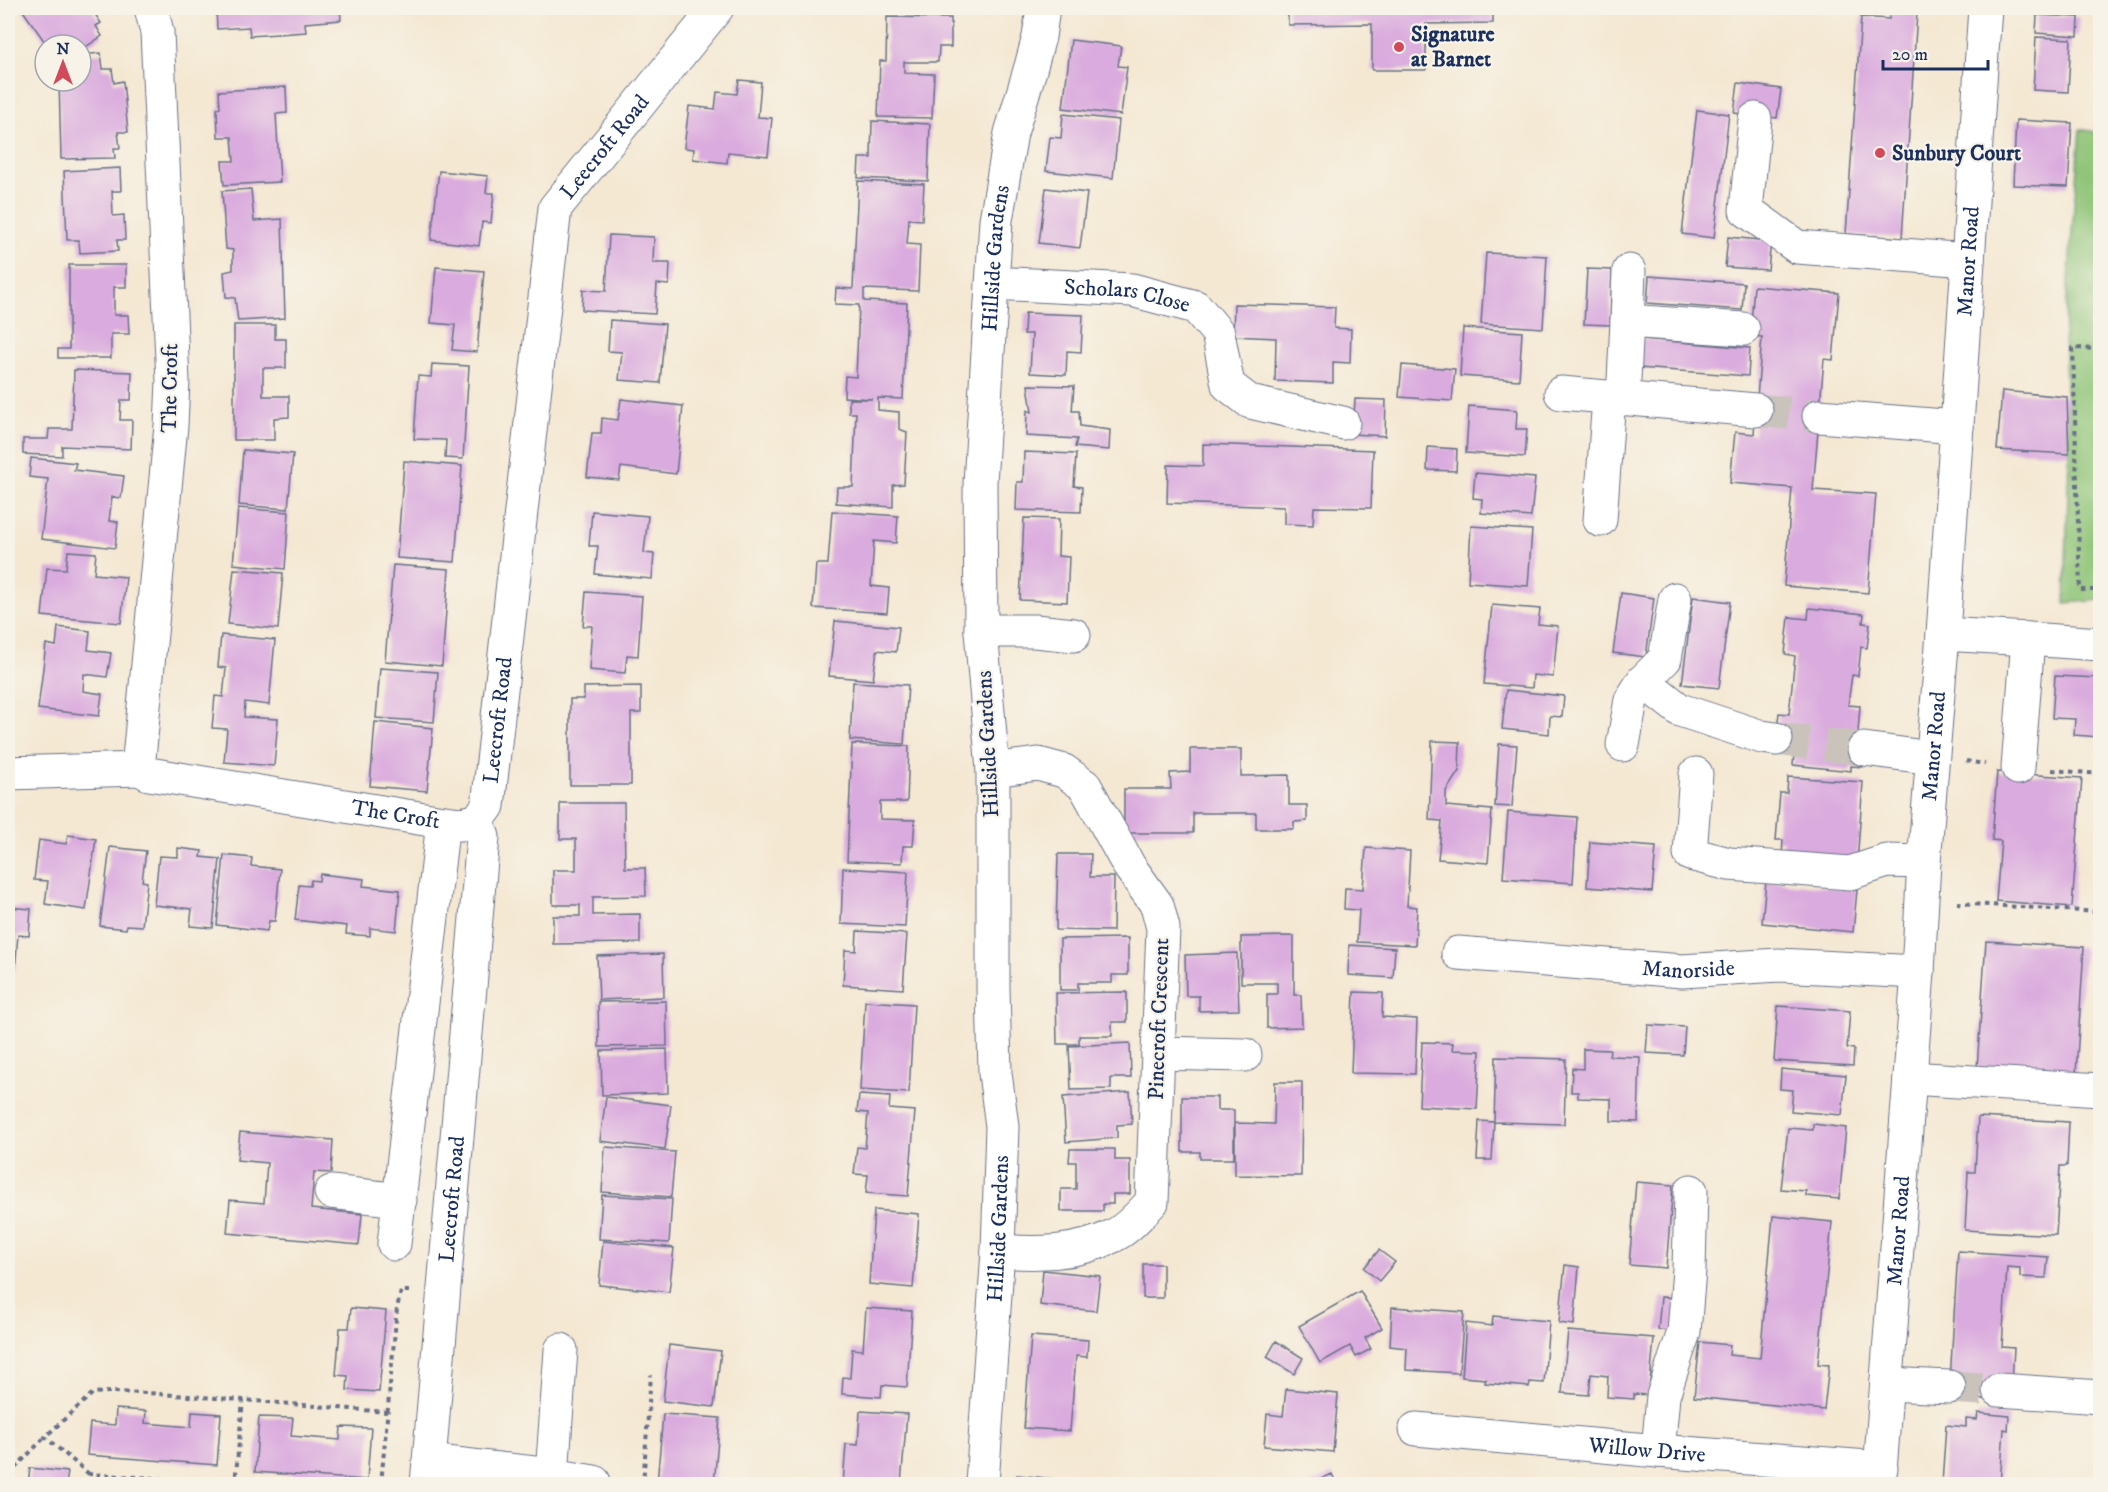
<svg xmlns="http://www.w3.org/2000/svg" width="2108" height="1492" font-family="'IM FELL DW Pica',serif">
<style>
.green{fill:#8dc376;stroke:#54796a;stroke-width:1.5}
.building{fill:#daabde}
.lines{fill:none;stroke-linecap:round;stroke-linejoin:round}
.minor-tunnel{stroke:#c9c3bc;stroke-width:33;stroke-dasharray:33 16;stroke-linecap:butt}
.minor-casing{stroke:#677087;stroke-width:35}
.path{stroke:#677087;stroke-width:4;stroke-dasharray:4.5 4.5;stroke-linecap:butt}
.minor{stroke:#fff;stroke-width:33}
.poi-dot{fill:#d1495b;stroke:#f7f3e8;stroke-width:2}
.labels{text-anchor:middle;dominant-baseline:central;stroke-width:4.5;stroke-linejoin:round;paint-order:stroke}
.poi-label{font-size:22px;font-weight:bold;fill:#1b2f5e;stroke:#f7f3e8;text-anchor:start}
.street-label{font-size:22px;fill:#1b2f5e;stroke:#f7f3e8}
</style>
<rect width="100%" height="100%" fill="#f7f3e8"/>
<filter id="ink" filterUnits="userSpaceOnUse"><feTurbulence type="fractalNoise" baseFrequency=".0167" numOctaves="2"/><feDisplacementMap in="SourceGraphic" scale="12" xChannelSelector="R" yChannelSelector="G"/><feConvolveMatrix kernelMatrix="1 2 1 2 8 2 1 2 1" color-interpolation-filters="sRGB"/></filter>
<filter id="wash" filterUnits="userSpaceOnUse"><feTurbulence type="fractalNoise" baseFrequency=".008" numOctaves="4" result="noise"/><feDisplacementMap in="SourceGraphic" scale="24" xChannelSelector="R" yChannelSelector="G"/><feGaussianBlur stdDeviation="1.35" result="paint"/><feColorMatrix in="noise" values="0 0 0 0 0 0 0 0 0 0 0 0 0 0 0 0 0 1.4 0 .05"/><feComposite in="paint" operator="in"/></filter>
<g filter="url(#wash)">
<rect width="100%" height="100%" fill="#f4e8d3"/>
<path class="green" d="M2080,129L2100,133V600L2065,603L2069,454L2064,334Z"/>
<g id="blocks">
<path class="building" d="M21,8H91L101,23L96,26L102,36L81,50V45H47Z
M216,8H340L341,20L305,23L306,32L250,36L249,27L217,29Z
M1288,8H1493V23L1426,24V70H1372V24L1288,25Z
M1890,11L1917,13L1902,238L1846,234L1861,17L1889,19Z
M2037,15L2079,17L2078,36L2036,33Z
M887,17L951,18V47H939L938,62H904V73L934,74L932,118L878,117L880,61H886Z
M2036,37L2071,39L2068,92L2033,90Z
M1071,40L1121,46L1118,66L1127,67L1121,115L1063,108Z
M101,53L103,69H112L114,83L123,81L128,132H118L120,148H114L115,158L61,159L59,81H81V55Z
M739,80L761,82L758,117L772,118L768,156L728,152L727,163L693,159L694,149L684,148L689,106L715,109L717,92L737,94Z
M1738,83L1781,89L1777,118L1734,113Z
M286,87L287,113L276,114L280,182L224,185L222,161H234L232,137H218L217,109L220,108L219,91Z
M1697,110L1729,114L1714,238L1682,234Z
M1063,114L1119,120L1113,178L1046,171L1050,137L1061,138Z
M2016,120L2072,123L2068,187L2013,185Z
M872,121L930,124L928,181L858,178L859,158H871Z
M120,168L121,191H112L113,216L124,215L125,240H117L118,251L80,253L79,240H67L64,171Z
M439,171L488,176L486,193H494L491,223L482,222L479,246L431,240Z
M858,181L924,184L922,220L909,219L907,244L920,245L918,291L864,289V301L907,303L903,399L878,398V410L899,412V429L907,432L904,484L893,485V507L836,503L837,487H853L856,413H849V399H872L844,397L845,376L856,377L859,305L835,304L836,288L853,289Z
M1046,188L1087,193L1080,248L1039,243Z
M251,189L254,221L282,219L285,318L238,321L235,298L226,297L224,272L233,270V250L226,249L222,191Z
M609,235L654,237L653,263H670L669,285L657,284L655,314L582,310L583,290L606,291Z
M1728,237L1771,241L1768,270L1725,267Z
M1486,253L1547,256L1543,328L1481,324Z
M69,265H126V287H114V315H128L129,334H111V358H58V349H69Z
M436,267L484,271L477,352L452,350L455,325L431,323Z
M1587,269L1612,270L1610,325L1584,324Z
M1649,276L1744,283L1742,310L1647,303Z
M1754,286L1839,293L1833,360L1824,359L1813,490L1876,494L1868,593L1784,586L1792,488L1730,483L1735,432L1754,434L1762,337L1750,336Z
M1234,304L1335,307L1334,328L1351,329L1350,363L1333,362V383L1275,381L1276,338L1233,336Z
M1025,313L1083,315L1081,352L1067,351L1066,375L1030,373L1032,334H1024Z
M610,320L665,324L660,383L619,380L622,352L608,351Z
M234,325H275V339H286V368H263V396H289V417L274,418V440H234Z
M1463,328L1522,332L1519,380L1460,376Z
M1642,339L1750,348L1748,376L1639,368Z
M432,364L469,366L463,459L445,458L446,440L414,439L418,376L431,377Z
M1402,365L1455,369L1452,401L1399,397Z
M74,370L132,372L131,400H121L120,420H132L131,449L62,446V456L23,454V439H48L49,429H72Z
M1028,385L1074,386L1072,411H1079L1080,426L1110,430L1109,450L1075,447L1077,439L1026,436L1027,410L1032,412Z
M2002,391L2067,397L2069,454L1997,450Z
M621,399L683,406L676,474L621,467L619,480L587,477L592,433H601L602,418L618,420Z
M1355,399L1386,400L1385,436L1353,434Z
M1469,406L1517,410L1516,429H1527L1525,457L1466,453Z
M1203,444L1373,450L1371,508L1314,507L1313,525L1284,524V507L1167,503L1168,465L1203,466Z
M1428,447L1457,449L1456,471L1427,470Z
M243,450L293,454L288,509L239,505Z
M1024,452L1076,454L1074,486L1082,487L1081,512L1016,510L1017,482H1023Z
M31,458L76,463L74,470L124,476L121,498L112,497L109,521L118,522L115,548L41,539L48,479L29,477Z
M404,461L462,466L455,562L397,558Z
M1475,473L1535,478L1531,517L1481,513L1482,499L1473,498Z
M238,508L289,512L285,569L233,564Z
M592,511L648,516L644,553L654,554L652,579L595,574L598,546H589Z
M832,511L898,516L896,543L874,541L871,586L889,588L887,613L813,608L816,564H828Z
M1024,518L1059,519L1058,556L1069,557L1067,602L1020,600Z
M1471,526L1532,530L1528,586L1468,582Z
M68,551L96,553L94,574L126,577L121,623L42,616L47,568L66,569Z
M393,565L449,569L442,666L385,661Z
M234,569L283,573L278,629L228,624Z
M586,592L642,596L638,656L627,655L625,673L589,670L592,626H583Z
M1621,593L1654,598L1646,657L1613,653Z
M1693,597L1730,602L1719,688L1682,684Z
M1492,605L1540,609L1538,624L1558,626L1553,677L1533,675L1532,688L1484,684Z
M1809,608L1864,614L1863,623L1870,624L1867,648L1861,647L1858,676L1852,675L1848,705L1860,706L1858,732L1866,734L1863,767L1851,766V771L1793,765L1794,754L1774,752L1779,713L1789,714L1795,656L1785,654L1789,617L1808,619Z
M835,621L899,627L896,652L877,650L873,680L829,676Z
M58,627L90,631L88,650L111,653L107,677L84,674L83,691L102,694L99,716L38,709L46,644L56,646Z
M221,635L275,640L269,705L245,702L244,717L278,719L274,766L224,762L227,729L212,728L215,696L223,697L226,668L218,667Z
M380,668L438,672L434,722L376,718Z
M2055,676L2100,678V737L2074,735L2075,719L2052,718Z
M853,682L908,685L904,744L850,740Z
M641,686V713H631V785H570V699H584V687Z
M1506,690L1564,696L1562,717L1550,716L1549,734L1502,729Z
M375,722L433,728L427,791L370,786Z
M1432,741L1460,742L1459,771L1446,791V806L1492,810L1488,863L1438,859L1442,821L1429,820Z
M852,744L909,746L907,802H880V819L915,820L913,846H903L902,863L847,861Z
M1499,744L1517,745L1512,807L1495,806Z
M1190,749H1241V776L1289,775V805H1307V821L1294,822V829H1256V813H1193V833H1124V789H1171L1170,773L1190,772Z
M1997,772L2082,778L2072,907L1996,901L2001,841L1992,840Z
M1788,777L1863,782L1857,863L1782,857L1783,840H1776L1780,793H1787Z
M560,803H624L625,868H645L646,896L593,897V915L640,914V943L553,944V916H580V905H553V870H576V839H560Z
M1508,812L1577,817L1573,883L1503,878Z
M68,835L96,839L86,910L45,904L48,881L34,880L39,840L66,844Z
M1590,842L1656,847L1652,892L1587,887Z
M110,847L146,851L142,881L147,882L142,926L127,925L126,929L100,926Z
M178,848L202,851L201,857L220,859L213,928L190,926L192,909L154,905L159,856L178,857Z
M1366,848L1410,851L1407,906L1417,907L1415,945L1357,942L1359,910L1344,909L1345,888L1363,889Z
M1058,854H1091L1090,877H1114L1113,931L1056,930Z
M224,855L252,858L251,866L280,869L275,921H269L267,931L217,925Z
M843,868L908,872L905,927L841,924Z
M320,874L364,879L363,886L400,890L396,931L370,928V936L346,934L347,926L295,920L299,885L310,886L311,880L319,881Z
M1766,881L1857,890L1853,932L1762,923Z
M8,907L31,909L29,936L18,935L15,970L8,969Z
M857,931L907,934L903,989L843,985L845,950L856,951Z
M1294,936V995H1301L1302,1027L1267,1028V994H1277V983H1241V937Z
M1128,938V975H1112V983H1078V990H1060V939Z
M1986,941L2084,947L2076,1074L1977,1068Z
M1349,945L1395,948L1393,978L1348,975Z
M1237,953L1239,1010L1199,1011V996H1186L1185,955Z
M663,954L664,997L599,1000L597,956Z
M1127,992V1022H1112V1036H1079V1044H1057L1056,993Z
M1354,992L1383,993L1382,1017L1417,1019L1415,1074L1351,1073Z
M666,1001L667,1046L599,1047L598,1002Z
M865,1001L914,1004L909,1093L860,1090Z
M1778,1006L1850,1011L1847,1048L1854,1049L1853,1066L1774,1061Z
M1648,1025L1685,1027L1683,1055L1646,1053Z
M1422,1042L1453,1043L1452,1050L1480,1051L1477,1109L1419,1106Z
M1130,1043L1131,1078H1111V1089L1071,1090L1069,1046Z
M667,1049L668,1093L602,1095L601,1051Z
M1583,1049L1610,1050L1609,1056L1640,1057L1638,1122L1611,1121V1099L1578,1098V1092H1571L1572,1068L1583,1069Z
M1496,1057L1566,1059L1564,1124L1494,1122Z
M1781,1069L1846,1075L1842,1115L1791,1111L1793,1090L1780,1089Z
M1275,1082H1302L1301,1176L1235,1175V1123L1274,1124Z
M1130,1092L1132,1124L1117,1125V1138L1066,1142L1063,1097Z
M859,1095L890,1097L889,1109L915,1111L908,1196L866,1193L868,1175L854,1174L857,1147L865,1148L868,1113L857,1112Z
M606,1097L671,1105L665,1149L600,1141Z
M1182,1097H1217V1110H1234V1159H1200V1152H1182Z
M1978,1117L2069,1122L2067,1166H2060L2056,1235L1965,1230L1968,1172H1975Z
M1479,1121L1494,1122L1492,1160H1477Z
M1813,1124L1846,1128L1839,1199L1806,1196V1191L1781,1189L1788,1128L1813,1130Z
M240,1132L333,1140L331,1173L314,1172L311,1209L362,1214L359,1245L227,1233L230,1200L264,1203L267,1163L237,1160Z
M605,1147L675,1152L671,1197L602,1192Z
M1070,1149H1115V1160H1130V1194H1113V1204H1103V1211H1061V1189H1076V1162H1069Z
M1636,1182L1673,1185L1666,1268L1629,1265Z
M602,1195L672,1199L669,1243L599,1239Z
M874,1210L919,1214L913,1288L869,1284Z
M1773,1216L1832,1222L1818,1364L1829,1365L1824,1410L1694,1397L1700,1342L1730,1345L1729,1355L1760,1358Z
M603,1241L674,1248L669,1292L599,1285Z
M1379,1250L1395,1262L1379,1281L1364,1268Z
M1958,1251L2048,1257L2046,1278L2020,1277V1268L2007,1267L2002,1347L2014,1348L2012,1383L1999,1400L1949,1397Z
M1143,1264H1163V1298H1143Z
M1565,1265L1579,1267L1574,1325L1559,1323Z
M1043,1270L1100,1276L1096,1311L1040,1305Z
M1360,1291L1382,1328L1365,1338L1371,1349L1356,1357L1350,1346L1320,1363L1299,1326Z
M1661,1297L1677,1298L1674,1331L1658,1330Z
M1392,1307L1464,1312L1459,1373L1406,1370L1407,1348L1390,1346Z
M351,1308L386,1311L379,1392L347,1390L348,1376L336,1375L340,1328H349Z
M866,1308L912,1311L907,1387L882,1385L881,1397L842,1394L843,1377L850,1378L852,1349L863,1350Z
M1493,1316L1549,1321L1544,1383L1530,1382L1529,1387L1485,1383L1486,1379L1462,1377L1466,1323L1492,1326Z
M1568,1331L1654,1338L1649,1395L1634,1394V1399L1607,1397L1608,1376L1591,1374L1589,1395L1562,1393Z
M1031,1336L1088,1340L1087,1357L1076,1356L1070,1431L1024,1428Z
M1276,1341L1303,1358L1294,1374L1267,1357Z
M669,1345L721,1351L714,1407L663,1401Z
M1286,1389L1338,1394L1333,1452L1264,1446L1267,1414L1283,1416Z
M116,1409L146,1411L145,1423L191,1427L192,1412L221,1414L217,1465L87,1455L90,1423L115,1425Z
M860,1411L907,1414L901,1484H843L846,1444L858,1445Z
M1978,1413L2009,1416L2008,1430L2004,1429L2000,1484H1942L1946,1425L1966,1427V1419L1977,1420Z
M663,1414L720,1418L714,1484H657Z
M259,1417L293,1418L291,1436L340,1440L341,1427L371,1428L367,1480L255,1472Z
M30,1468L68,1472L66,1484H28Z
M1332,1474L1337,1484H1310Z
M1017,1475L1065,1480V1484H1017Z"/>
</g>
</g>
<g filter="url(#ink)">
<use href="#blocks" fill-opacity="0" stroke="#677087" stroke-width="1.5"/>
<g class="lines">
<path class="minor-tunnel" d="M1756,410L1819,416
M1776,739L1864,749
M1949,1387L1999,1390"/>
<defs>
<g id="minor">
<path id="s1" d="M151,8L157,32L173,381L171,426L139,758L140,769L149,774L443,822L460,824L477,821"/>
<path d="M1755,119L1746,210L1797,247L1968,260"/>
<path id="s2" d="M992,283L1132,290L1196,307L1218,333L1228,385L1250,402L1343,423"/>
<path d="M1627,321L1629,271"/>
<path d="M1561,393L1756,410"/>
<path d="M1623,399L1627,321L1743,329"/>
<path d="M1819,416L1957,427"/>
<path d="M1600,520L1609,398"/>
<path d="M981,631H1035L1074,635"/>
<path d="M1943,634L2028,639"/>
<path d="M1643,681L1680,710L1762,737L1776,739"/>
<path d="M1623,745L1631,700L1643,681L1665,659L1675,599"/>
<path d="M1864,749L1932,758"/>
<path d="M2018,768L2028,639L2100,644"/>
<path d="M993,770L1038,764L1064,771L1085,786L1129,866L1157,905L1163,928L1152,1202C1140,1214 1128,1229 1113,1236C1077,1254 1037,1254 998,1251"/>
<path d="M8,773L140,769"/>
<path d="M1696,774L1690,854L1729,864L1850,873L1887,861L1924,862"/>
<path id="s3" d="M477,821L488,806L555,208L717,8"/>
<path id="s4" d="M1458,953L1682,971L1779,965L1918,972"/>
<path d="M1158,1053L1245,1055"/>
<path d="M1910,1078L2100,1090"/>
<path d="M331,1192L400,1200"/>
<path d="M394,1244L443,822"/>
<path d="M1887,1384L1949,1387"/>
<path d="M1999,1390L2100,1397"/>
<path id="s5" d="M1416,1429L1658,1451L1881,1468"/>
<path d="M1658,1451L1663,1396L1684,1332L1689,1270L1691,1191"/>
<path d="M429,1461L552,1475L561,1350"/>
<path d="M552,1475L594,1482"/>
<path id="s6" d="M427,1484L483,837L477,821"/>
<path id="s7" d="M982,1484L998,1251L1002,1126L995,1073L993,986V770L981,631L980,483L996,220L1011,133L1030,70L1039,37L1043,8"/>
<path id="s8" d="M1879,1484L1918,972L1924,862L1943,634L1985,8"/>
</g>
</defs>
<use href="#minor" class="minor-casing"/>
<path class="path" d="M2100,304V331
M2100,349L2073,348L2080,590H2100
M1966,761L1985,764
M2052,770L2100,774
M1957,903L2098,912L2100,871
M89,1474L45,1437L93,1393L112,1392L147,1393L243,1400
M8,1484L13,1470L45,1437
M86,1484L89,1474L249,1484
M235,1484L243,1400L387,1412
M381,1484L397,1308L401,1291H409
M643,1484L651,1375"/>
<use href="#minor" class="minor"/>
</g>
</g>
<g class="poi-dot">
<circle cx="1399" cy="47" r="6"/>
<circle cx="1880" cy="153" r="6"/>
</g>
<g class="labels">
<g class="poi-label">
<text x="1411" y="34">Signature<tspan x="1411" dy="25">at Barnet</tspan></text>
<text x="1892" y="153">Sunbury Court</text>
</g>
<g class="street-label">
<text stroke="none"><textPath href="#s3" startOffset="699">Leecroft Road</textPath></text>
<text stroke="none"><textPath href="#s7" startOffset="1228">Hillside Gardens</textPath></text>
<text stroke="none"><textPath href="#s8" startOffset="1226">Manor Road</textPath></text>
<text stroke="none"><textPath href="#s2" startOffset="136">Scholars Close</textPath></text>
<text transform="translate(170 388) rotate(-89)">The Croft</text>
<text stroke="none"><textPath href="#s3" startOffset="105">Leecroft Road</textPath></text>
<text transform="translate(988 744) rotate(-93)">Hillside Gardens</text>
<text stroke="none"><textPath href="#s8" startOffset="740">Manor Road</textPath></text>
<text stroke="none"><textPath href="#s1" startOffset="1024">The Croft</textPath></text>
<text stroke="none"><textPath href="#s4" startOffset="231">Manorside</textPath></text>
<text transform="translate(1159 1019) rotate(-88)">Pinecroft Crescent</text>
<text stroke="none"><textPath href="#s6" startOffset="286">Leecroft Road</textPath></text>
<text stroke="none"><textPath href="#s7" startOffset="256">Hillside Gardens</textPath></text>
<text stroke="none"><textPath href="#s8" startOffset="254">Manor Road</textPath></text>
<text stroke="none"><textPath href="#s5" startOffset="232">Willow Drive</textPath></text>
</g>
</g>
<rect width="2108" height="1492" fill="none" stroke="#f7f3e8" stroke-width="30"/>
<g transform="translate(63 63)"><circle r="28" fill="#f7f3e8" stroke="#9fa5b1" stroke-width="1.5"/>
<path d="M0-4.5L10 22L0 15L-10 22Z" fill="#d1495b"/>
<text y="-9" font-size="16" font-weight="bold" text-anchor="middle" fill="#1b2f5e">N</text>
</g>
<path d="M1883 60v9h105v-9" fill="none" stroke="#1b2f5e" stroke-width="3"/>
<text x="1892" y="60" font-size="18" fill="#1b2f5e" stroke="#f7f3e8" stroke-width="4.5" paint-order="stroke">20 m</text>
</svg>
